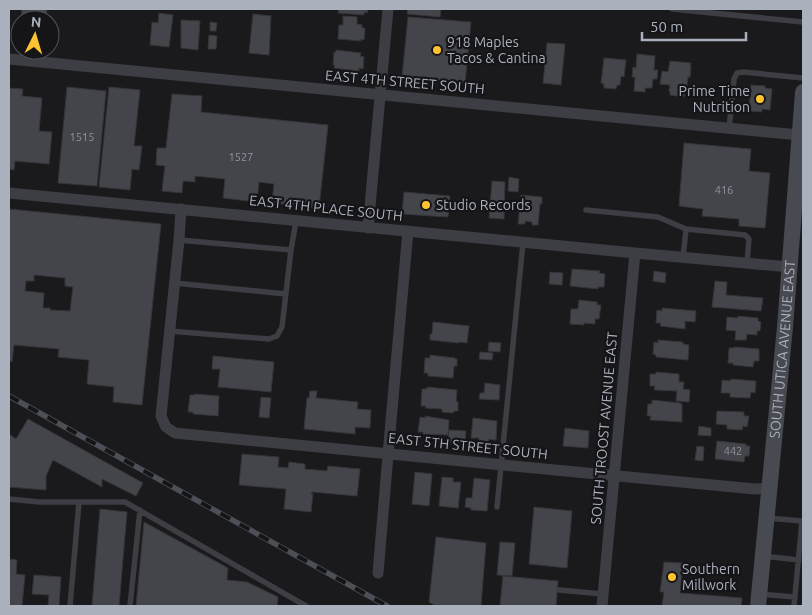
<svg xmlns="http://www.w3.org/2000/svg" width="812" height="615" font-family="Ubuntu,sans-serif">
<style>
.building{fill:#44454a;stroke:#343439;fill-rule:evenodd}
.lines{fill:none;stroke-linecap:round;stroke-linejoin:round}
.lane{stroke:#3d3d44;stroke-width:5.5}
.street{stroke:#3d3d44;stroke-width:11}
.secondary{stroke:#484a52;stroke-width:16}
.rail-casing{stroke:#4d4f57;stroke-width:5.5}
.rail{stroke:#151518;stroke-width:4;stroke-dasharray:11;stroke-linecap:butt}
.poi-dot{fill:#ffc230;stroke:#151518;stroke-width:2}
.labels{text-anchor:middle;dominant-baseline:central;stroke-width:4.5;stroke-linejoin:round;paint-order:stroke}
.number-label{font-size:11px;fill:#9195a0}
.poi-label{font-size:14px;fill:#abb0bd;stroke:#151518;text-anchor:start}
.street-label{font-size:14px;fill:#abb0bd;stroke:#151518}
</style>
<rect width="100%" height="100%" fill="#1a1a1d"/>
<path class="building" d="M22,9H47L46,20H21Z
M339,9H368L367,13L364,12V15L338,13Z
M408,9H441L440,17L407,14Z
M159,13L173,15L169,47L150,45L152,22L158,23Z
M253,14L271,16L269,55L249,53Z
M343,16L357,17V24L362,25V28H365L364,40L361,39V41L338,39L339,25H343Z
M408,17L471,22L465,83L402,77Z
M181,20L200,21L198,50L181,48Z
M210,22L217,23L216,31H210Z
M209,35L217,36L216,49H208Z
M547,43L565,44L561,85L543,83Z
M336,50L361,53L360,56L364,57L363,69L359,68V71L334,68L335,65H333L334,52H336Z
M637,54L655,56L654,70H658L657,79H653L652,88H645V92L634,91L635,77H632L633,67L636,68Z
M604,58L626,60L624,77L621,76L620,85H617L616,89L604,88V84L601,83Z
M670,61L691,63L690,66H691L690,77H688L686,93H685L684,97L670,95V92L669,91L670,85L660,84L662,71L668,72Z
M9,80H10L9,88L23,89L22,96L42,98L39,131L52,132L49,164L15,161L14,170L9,169Z
M751,85L765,86V88L772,89L770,110L762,109V112L749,111Z
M67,87L106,91L97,186L58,183Z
M109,87L140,90L134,146H142L139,170L132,169L130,190L99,187Z
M172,94L202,96L201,112L328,125L319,208L272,203L274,184L259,182L257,202L223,198L225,179L195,176V182L183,181L182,193L162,191L165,166L156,165L157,148H166Z
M684,143L751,149L749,171L770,173L765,228L739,226V219L702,216L703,209L679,206Z
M509,177L519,179L518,192L508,191Z
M492,181L505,182L504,219L489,218Z
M404,192L450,196L448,217L402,214Z
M521,195L542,197V204H540L538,225H532V222L525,221V224H518Z
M9,209L161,224L142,405L113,402L114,387L87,384L89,360L58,357L59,349L14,345L12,362L9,360ZM34,275L65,278V286L73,287L70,311L50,310V308H43L44,293L25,291L26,281H34Z
M572,269L600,271L599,273L605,274L604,287H598V289L570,286Z
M654,271L666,273L665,283L653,281Z
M550,272L563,273L562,285L549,284Z
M715,281L727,282L726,295L763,298L761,311L712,307Z
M579,300L597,302V305H601L599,319H595V324L584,323V325L570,324L571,309H578Z
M662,308L696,311L695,322L685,321V329L660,326L661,323H656L657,310L662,311Z
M738,316L758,318V321L761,322L760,331H757V335L747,334L746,340H735L736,331L726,330L727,317L738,318Z
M433,322L469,326L467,343L459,342V343L430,340V334H432Z
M658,340L683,342V344L689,345L688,360L656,357V355L653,354L654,342L658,343Z
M489,342L501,343L500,352L488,351Z
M734,347L759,349V361H754L753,367L733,365V363H728L729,348H734Z
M480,352L493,353L492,360L479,359Z
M430,355L455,358V359H457V366H454L453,378L428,376V373H424L425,358H430Z
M213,356L274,362L271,392L218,387L220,369H212Z
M656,372L679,374V382H684L683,389L690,390L689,402L676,401L677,391L654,390L655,386H650V374H656Z
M731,379L756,381L755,393L751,392L750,398L730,397V393H721L722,380L731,381Z
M485,383L500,385L499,400L479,399L480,393H484Z
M427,387L457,390L456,401L458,402V411H454L453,413L442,412V409L425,408L426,406H421L422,389H427Z
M310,391H317L316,398L358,402L357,409L371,410L370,428L355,427V434L304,429L307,398H309Z
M195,394L219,396L218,416L193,414V412H188L190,395H194Z
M261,397L271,398L269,418L259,417Z
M652,400L680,403L682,404V422L650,420L651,416H647L648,404H652Z
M717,411L744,412V416H749L747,427L743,426L742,430L727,429V425L716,424Z
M425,416L449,420L448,435L423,434V432H418L420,417L425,418Z
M473,418L497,421L496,440L489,439L488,443L479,442V438H471Z
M28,419L143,483L136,496L102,479V487L53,460L46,476V490L9,487V434L16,439Z
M699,426L711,428V436L698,435Z
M565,428L589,431L588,448L563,446Z
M449,430L466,431L465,443L448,442Z
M717,441L746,444V446H750L749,456H745L744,462L715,459Z
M697,446L704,447L703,461L695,460Z
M242,454L279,457L278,467L288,468L289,462L305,464V469L327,471L328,466L360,469L357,496L312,492L311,494H313L311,512L284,509L286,489L239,485Z
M415,472L432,474L429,506L412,504Z
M442,477L453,478V482H461L458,508L439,506Z
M474,478L490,480L487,511L471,510V508L465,507L466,498H472Z
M534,507L572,511L567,568L529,564Z
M100,509L127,512L119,606H92Z
M144,522L228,568L227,580L247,582L278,597L277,606H136Z
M436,537L486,543L481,606H436L429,602Z
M500,542L515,543L512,576L497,575Z
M9,559L17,560L16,574L25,575L22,606H9Z
M664,562L683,563L680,593L742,598L741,606H662L664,592H660Z
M34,575L61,577L59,606H48L49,595L32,594Z
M503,576L558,581L556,606H500Z"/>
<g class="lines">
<path class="lane" d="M672,9L803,22
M729,129L734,79L737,73L743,72L803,78
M586,210L658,217L686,229L745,235L749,239L747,263
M179,240L291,250L296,221
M683,258L686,229
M174,283L286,294
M169,331L269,339L277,336L282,327L291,250
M9,499L39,502H125L306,606
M497,507L523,243
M768,518L802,521L794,606
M763,556L799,560
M559,590L603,594
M760,594L795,597
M70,606L79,502
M130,606L140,510"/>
<path class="street" d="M9,59L799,135
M9,193L635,253L790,267
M181,209L179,240L161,416L166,427L175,433C368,451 562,472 755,489L770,488
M368,228L388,9
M378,573L390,432L408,231
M602,606L635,253"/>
<path class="secondary" id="s1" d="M758,606L785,327L803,92"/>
<defs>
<path id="rail" d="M9,396L387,606"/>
</defs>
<use href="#rail" class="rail-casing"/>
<use href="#rail" class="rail"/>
</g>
<g class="poi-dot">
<circle cx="437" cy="50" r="5"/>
<circle cx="760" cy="99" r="5"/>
<circle cx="426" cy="205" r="5"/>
<circle cx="672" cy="577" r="5"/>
</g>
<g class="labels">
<g class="number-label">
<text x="82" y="137">1515</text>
<text x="241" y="157">1527</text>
<text x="724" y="190">416</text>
<text x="733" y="451">442</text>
</g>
<g class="poi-label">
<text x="447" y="42">918 Maples<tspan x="447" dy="16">Tacos &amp; Cantina</tspan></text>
<text x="750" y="91" text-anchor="end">Prime Time<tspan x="750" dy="16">Nutrition</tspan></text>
<text x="436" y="205">Studio Records</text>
<text x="682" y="569">Southern<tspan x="682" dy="16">Millwork</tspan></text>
</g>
<g class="street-label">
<text transform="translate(405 82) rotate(5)">EAST 4TH STREET SOUTH</text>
<text transform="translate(326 208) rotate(6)">EAST 4TH PLACE SOUTH</text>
<text stroke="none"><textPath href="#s1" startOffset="258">SOUTH UTICA AVENUE EAST</textPath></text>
<text transform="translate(604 428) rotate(-85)">SOUTH TROOST AVENUE EAST</text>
<text transform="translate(468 446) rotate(6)">EAST 5TH STREET SOUTH</text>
</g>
</g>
<rect width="812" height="615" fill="none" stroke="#abb0bd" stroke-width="20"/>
<g transform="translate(35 35) rotate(5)"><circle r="24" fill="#151518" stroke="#51535a"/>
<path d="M0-4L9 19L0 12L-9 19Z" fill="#ffc230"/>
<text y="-8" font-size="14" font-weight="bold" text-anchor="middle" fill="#abb0bd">N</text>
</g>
<path d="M642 32v8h104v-8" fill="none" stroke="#abb0bd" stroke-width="2.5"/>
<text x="650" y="32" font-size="15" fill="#abb0bd" stroke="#151518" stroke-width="4" paint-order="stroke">50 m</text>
</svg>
